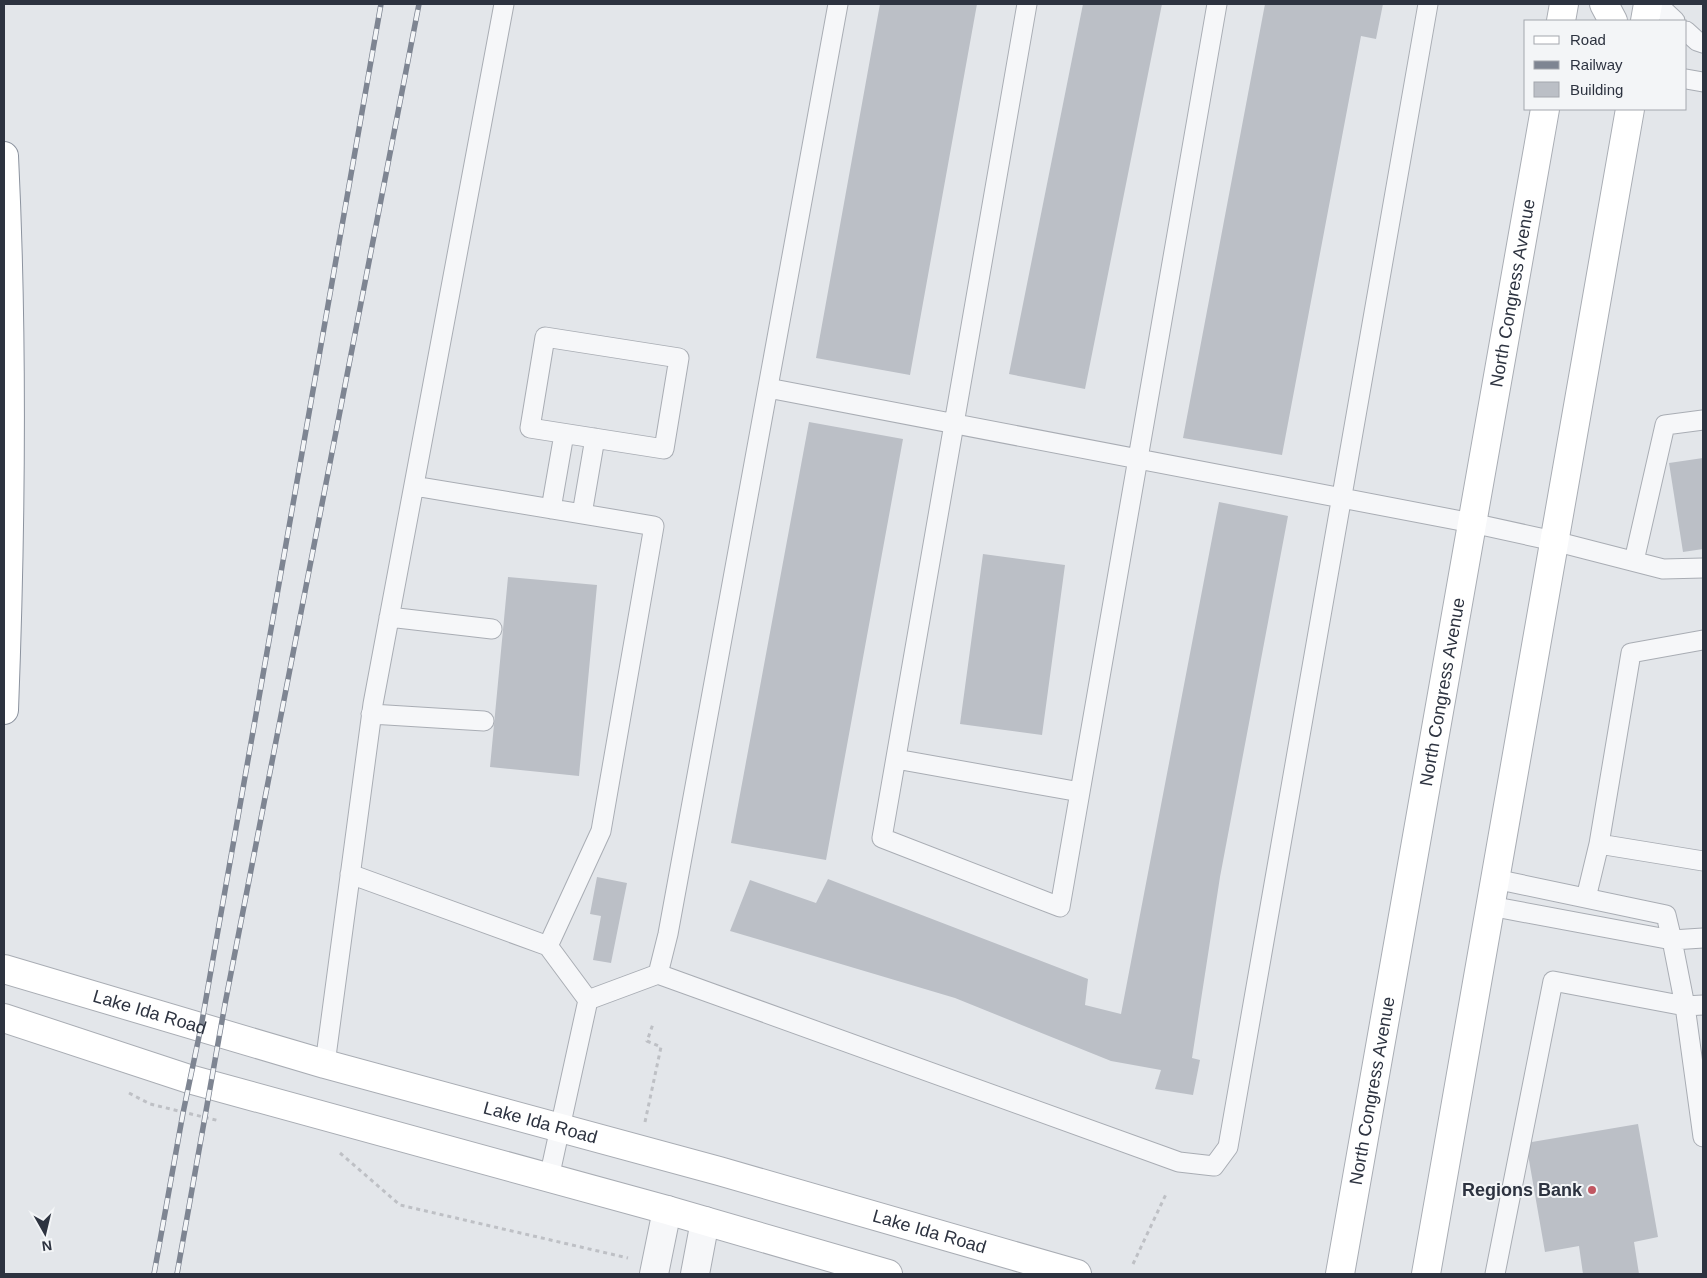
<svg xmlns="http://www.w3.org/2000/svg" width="1707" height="1278" font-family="Arial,sans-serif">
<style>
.building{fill:#bbbfc6}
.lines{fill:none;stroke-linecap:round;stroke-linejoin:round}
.lane-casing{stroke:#a9adb4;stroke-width:21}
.street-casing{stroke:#a9adb4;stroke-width:30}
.secondary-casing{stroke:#a9adb4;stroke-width:30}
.highway-casing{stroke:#8c939f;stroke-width:30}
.path{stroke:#bec0c5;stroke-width:3;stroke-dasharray:4 4;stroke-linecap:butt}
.lane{stroke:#f6f7f9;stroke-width:19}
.street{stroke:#f6f7f9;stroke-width:28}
.secondary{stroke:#fff;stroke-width:28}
.highway{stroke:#fff;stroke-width:28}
.rail-casing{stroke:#7e8592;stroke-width:5.5}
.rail{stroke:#f3f5f7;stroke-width:4;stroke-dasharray:11;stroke-linecap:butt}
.poi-dot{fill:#c15762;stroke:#f3f5f7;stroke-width:2}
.labels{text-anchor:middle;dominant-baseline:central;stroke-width:4;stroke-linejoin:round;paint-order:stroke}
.street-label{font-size:18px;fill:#2d3340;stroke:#f3f5f7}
.poi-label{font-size:18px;font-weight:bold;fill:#2d3340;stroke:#f3f5f7;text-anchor:end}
</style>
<rect width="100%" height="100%" fill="#e3e6ea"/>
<path class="building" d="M880,4H977L910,375L816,358Z
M1083,4H1162L1085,389L1009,374Z
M1265,4H1383L1376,39L1361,36L1282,455L1183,438Z
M809,422L903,439L826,860L731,843Z
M1703,458V549L1683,552L1669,463Z
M1219,502L1288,516L1220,877L1192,1058L1200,1060L1193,1095L1155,1089L1161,1070L1111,1061L955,998L730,931L750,880L816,903L828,879L1088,979L1085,1005L1121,1014Z
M983,554L1065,565L1042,735L960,724Z
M508,577L597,585L579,776L490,767Z
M597,877L627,883L611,963L593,960L601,916L590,914Z
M1638,1124L1658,1237L1634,1242L1639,1274H1583L1579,1246L1545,1252L1526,1143Z"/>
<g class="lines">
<defs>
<path id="lane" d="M1027,4L882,838L1060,907L1217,4
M1657,4L1675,21
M1686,31L1697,41L1703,43
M1686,79L1703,82
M545,337L679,358L664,449L530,428Z
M768,388L1472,523L1554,541L1663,569L1703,568
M551,509L564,434
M582,514L595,438
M1634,561L1665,425L1703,420
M389,617L492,629
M371,714L484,721
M896,759L1080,792
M1599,844L1631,653L1703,640
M350,874L548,946L601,831L654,526L414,486
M1495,879L1666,915L1672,940L1703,938
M1586,898L1599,844L1703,861
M1490,906L1672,940L1685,1006L1703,1137
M548,946L588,1000L549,1178
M658,974L668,934L838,4
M588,1000L658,974L1179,1162L1214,1166L1228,1147L1428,4
M325,1064L373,704L504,4
M1495,1274L1553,981L1685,1006L1703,1005"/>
<path id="street" d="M654,1274L667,1210
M695,1274L705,1221"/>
<g id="secondary">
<path d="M1604,4L1613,21"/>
<path d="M1561,21L1564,4"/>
<path d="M1645,21L1648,4"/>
<path id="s1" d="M4,969L325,1064L719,1171L1077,1274"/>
<path d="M4,1018L189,1079L667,1210L888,1274"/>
<path id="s2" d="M1340,1274L1545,109"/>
<path d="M1426,1274L1630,109"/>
</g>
<path id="highway" d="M4,156C13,341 11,526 4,710"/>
</defs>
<use href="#lane" class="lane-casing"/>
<use href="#street" class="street-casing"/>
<use href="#secondary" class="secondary-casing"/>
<use href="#highway" class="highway-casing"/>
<path class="path" d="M129,1093L150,1104L220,1121
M645,1122L661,1047L647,1041L653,1024
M340,1153L400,1205L628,1258
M1133,1264L1167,1192"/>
<use href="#lane" class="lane"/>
<use href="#street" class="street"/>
<use href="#secondary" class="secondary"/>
<use href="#highway" class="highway"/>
<defs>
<path id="rail" d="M154,1274L183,1113L201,1027L381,4
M177,1274L225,1004L419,4"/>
</defs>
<use href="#rail" class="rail-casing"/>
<use href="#rail" class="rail"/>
</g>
<circle class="poi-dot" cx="1592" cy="1190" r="5"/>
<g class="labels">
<g class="street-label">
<text stroke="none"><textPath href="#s2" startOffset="996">North Congress Avenue</textPath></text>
<text stroke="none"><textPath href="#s2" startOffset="591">North Congress Avenue</textPath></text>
<text stroke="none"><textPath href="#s1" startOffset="152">Lake Ida Road</textPath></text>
<text stroke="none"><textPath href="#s2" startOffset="186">North Congress Avenue</textPath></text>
<text stroke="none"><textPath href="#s1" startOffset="558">Lake Ida Road</textPath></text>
<text stroke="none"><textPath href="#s1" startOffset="962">Lake Ida Road</textPath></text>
</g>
<g class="poi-label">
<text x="1582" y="1190">Regions Bank</text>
</g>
</g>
<rect width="1707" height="1278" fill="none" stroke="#2d3340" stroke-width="10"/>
<rect x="1524" y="20" width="162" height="90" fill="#f3f5f7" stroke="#a4a7ae"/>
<rect x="1534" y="36" width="25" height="8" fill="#ffffff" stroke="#a4a7ae"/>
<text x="1570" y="45" font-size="15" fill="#2d3340">Road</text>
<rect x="1534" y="61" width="25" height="8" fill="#7e8592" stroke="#a4a7ae"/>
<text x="1570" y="70" font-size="15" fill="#2d3340">Railway</text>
<rect x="1534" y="82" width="25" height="15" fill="#bbbfc6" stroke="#a4a7ae"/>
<text x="1570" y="95" font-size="15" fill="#2d3340">Building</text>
<g transform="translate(45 1233) rotate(172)" stroke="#f3f5f7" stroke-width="4" paint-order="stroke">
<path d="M0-4L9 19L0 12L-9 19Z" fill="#2d3340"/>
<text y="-8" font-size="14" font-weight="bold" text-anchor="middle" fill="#2d3340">N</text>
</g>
</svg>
